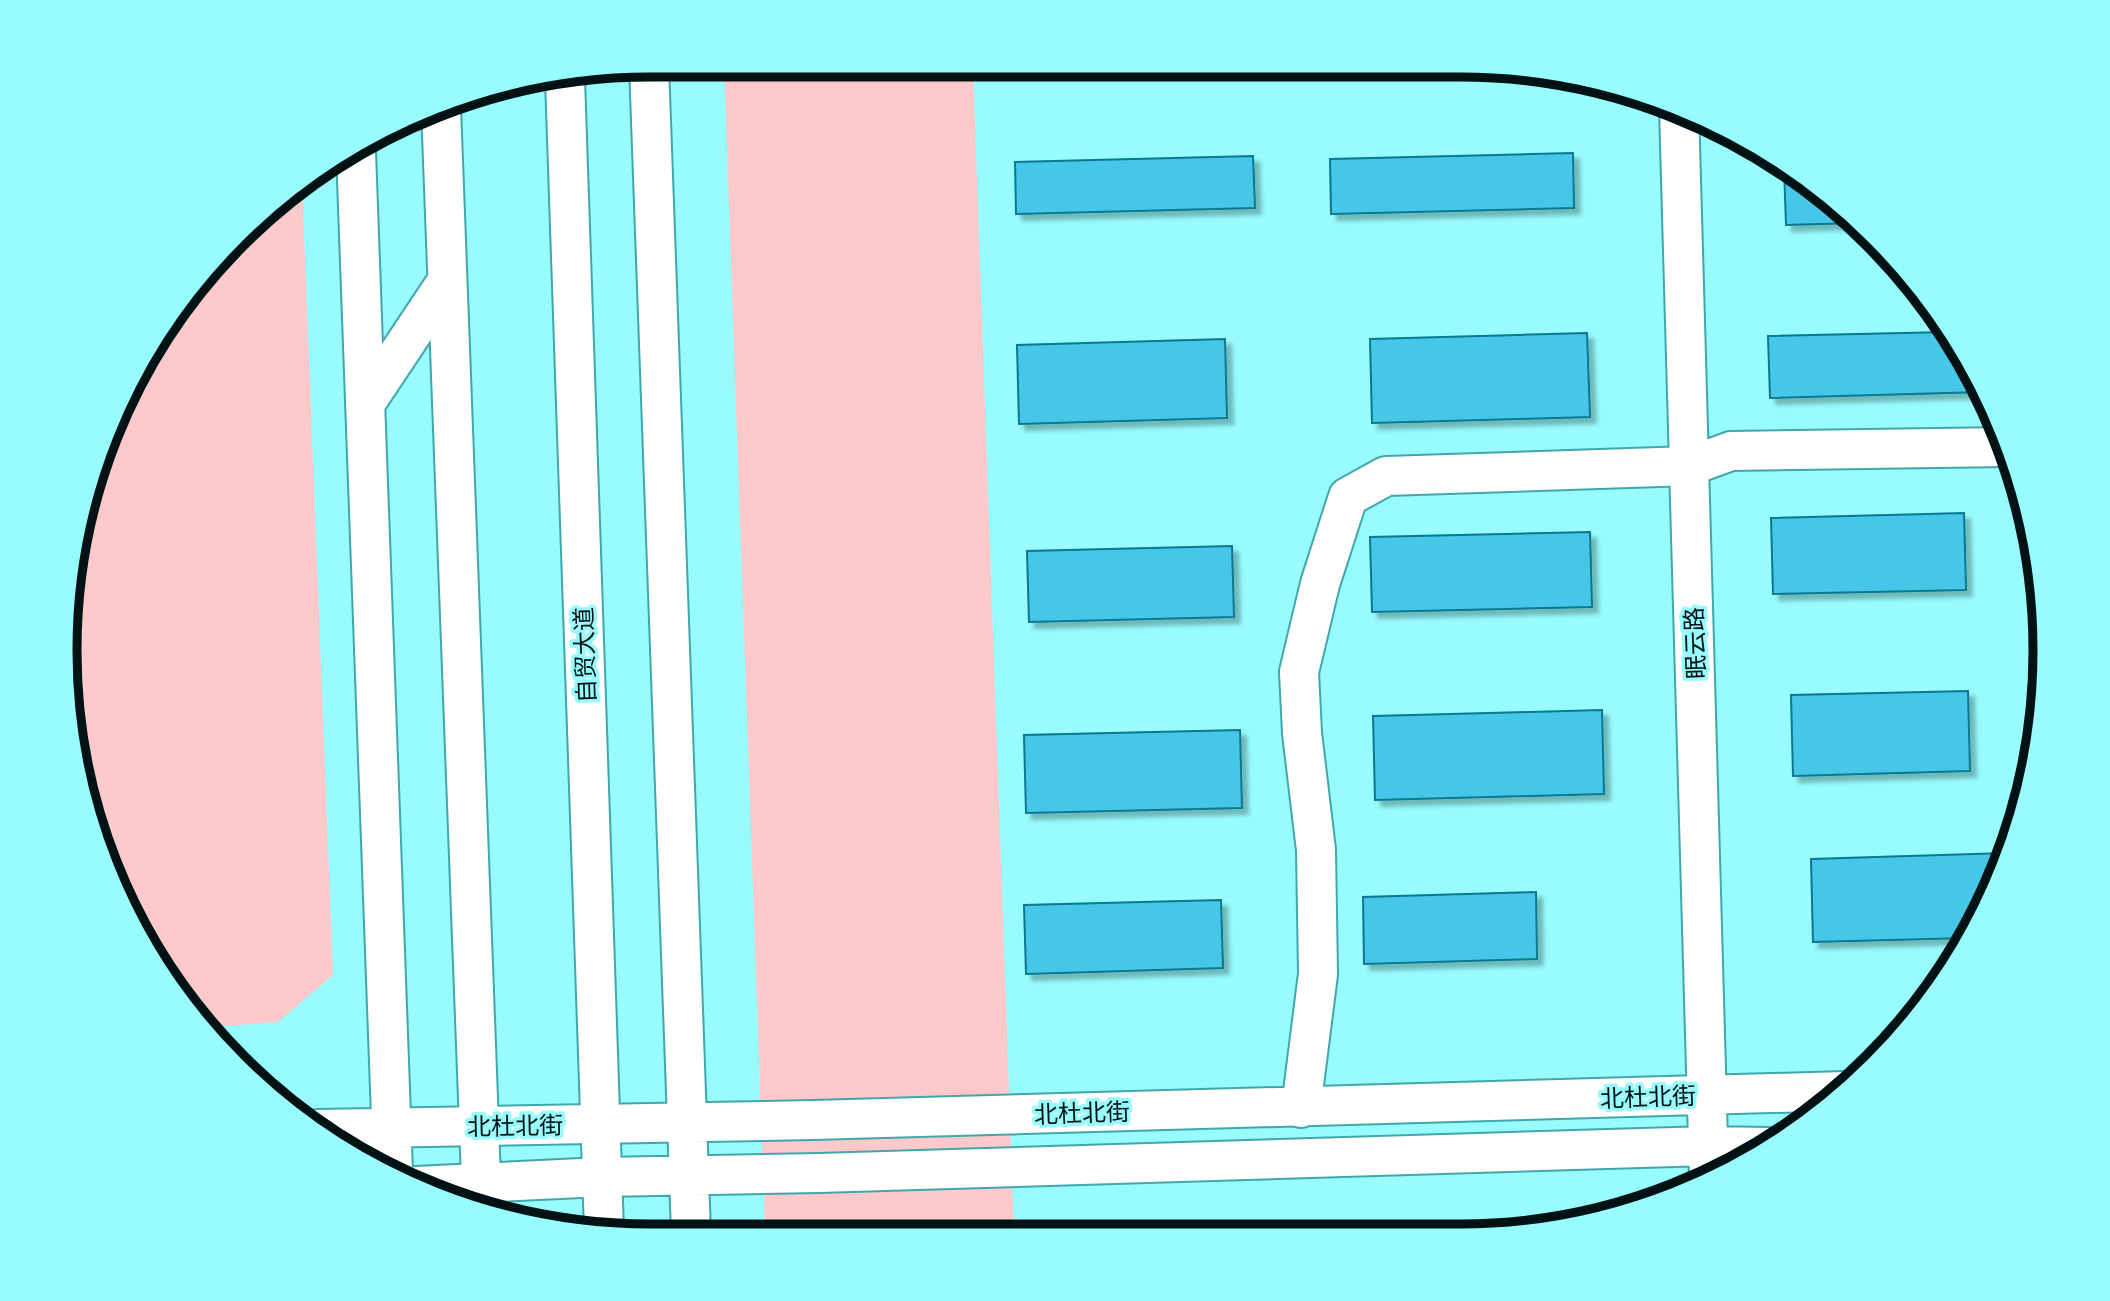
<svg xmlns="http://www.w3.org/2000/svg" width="2110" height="1301" font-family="Inter,'Noto Sans SC',sans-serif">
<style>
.green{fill:#fec9ca}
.building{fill:#47c7e7;stroke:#08788f;stroke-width:2;filter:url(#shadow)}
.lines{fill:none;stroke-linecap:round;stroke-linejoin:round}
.minor-casing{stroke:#41a7aa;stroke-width:42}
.highway-casing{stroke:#41a7aa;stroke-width:42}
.minor{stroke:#fff;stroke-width:38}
.highway{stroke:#fff;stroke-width:38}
.labels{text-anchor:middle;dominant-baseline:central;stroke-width:7;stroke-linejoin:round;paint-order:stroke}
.street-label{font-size:24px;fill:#001213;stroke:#98fbfd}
.rim{fill:none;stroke:#001213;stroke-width:9}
</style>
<defs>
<filter id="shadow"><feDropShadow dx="6" dy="6" stdDeviation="2" flood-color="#0004"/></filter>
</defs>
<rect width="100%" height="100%" fill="#98fbfd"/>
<path class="green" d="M724,65L973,67L1014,1233L765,1232Z
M302,181L333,975L278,1022L212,1027L164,976L96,838L65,650L96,463L186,294L294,186Z"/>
<path class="building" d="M1573,153L1574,208L1331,214L1330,159Z
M1253,156L1255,208L1016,214L1015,162Z
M1784,167L1816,186L1856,223L1786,225Z
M1948,332L1967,357L1982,392L1770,398L1768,336Z
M1587,333L1590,417L1372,423L1370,339Z
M1225,339L1227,418L1019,424L1017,345Z
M1964,513L1966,590L1773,594L1771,518Z
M1590,532L1592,607L1372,612L1370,537Z
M1232,546L1234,617L1029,622L1027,551Z
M1968,691L1970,771L1793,776L1791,695Z
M1602,710L1604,794L1375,800L1373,716Z
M1240,730L1242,808L1026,813L1024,735Z
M2006,853L1985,909L1967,938L1813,942L1811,859Z
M1536,892L1537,959L1364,964L1363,897Z
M1221,900L1223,968L1026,974L1024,905Z"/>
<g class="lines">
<defs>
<path id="minor" d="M649,65L691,1232
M1679,108L1709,1177
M356,152L393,1172
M365,404L447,281
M1301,1108L1318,974L1316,850L1302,733L1299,672L1320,584L1348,497L1386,476L1690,466L1731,451L2007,447
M318,1129L813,1120L1846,1091
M416,1186L602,1177L819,1173L1708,1146L1768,1147"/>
<path id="highway" d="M565,79L604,1231
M441,107L482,1206"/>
</defs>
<use href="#minor" class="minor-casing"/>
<use href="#highway" class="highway-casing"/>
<use href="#minor" class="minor"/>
<use href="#highway" class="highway"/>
</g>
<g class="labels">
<g class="street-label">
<text transform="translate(1695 643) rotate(-92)">眠云路</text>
<text transform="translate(585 655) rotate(-92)">自贸大道</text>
<text transform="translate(1648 1097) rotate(-2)">北杜北街</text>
<text transform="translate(1082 1113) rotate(-2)">北杜北街</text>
<text transform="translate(515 1126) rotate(-1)">北杜北街</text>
</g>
</g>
<path d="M0 0H2110V1301H0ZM650 77H1460A573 573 0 0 1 2033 650V651A573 573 0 0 1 1460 1224H650A573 573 0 0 1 77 651V650A573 573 0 0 1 650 77Z" fill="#98fbfd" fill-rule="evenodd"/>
<path class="rim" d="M650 77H1460A573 573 0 0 1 2033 650V651A573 573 0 0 1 1460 1224H650A573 573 0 0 1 77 651V650A573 573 0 0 1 650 77Z"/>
</svg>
